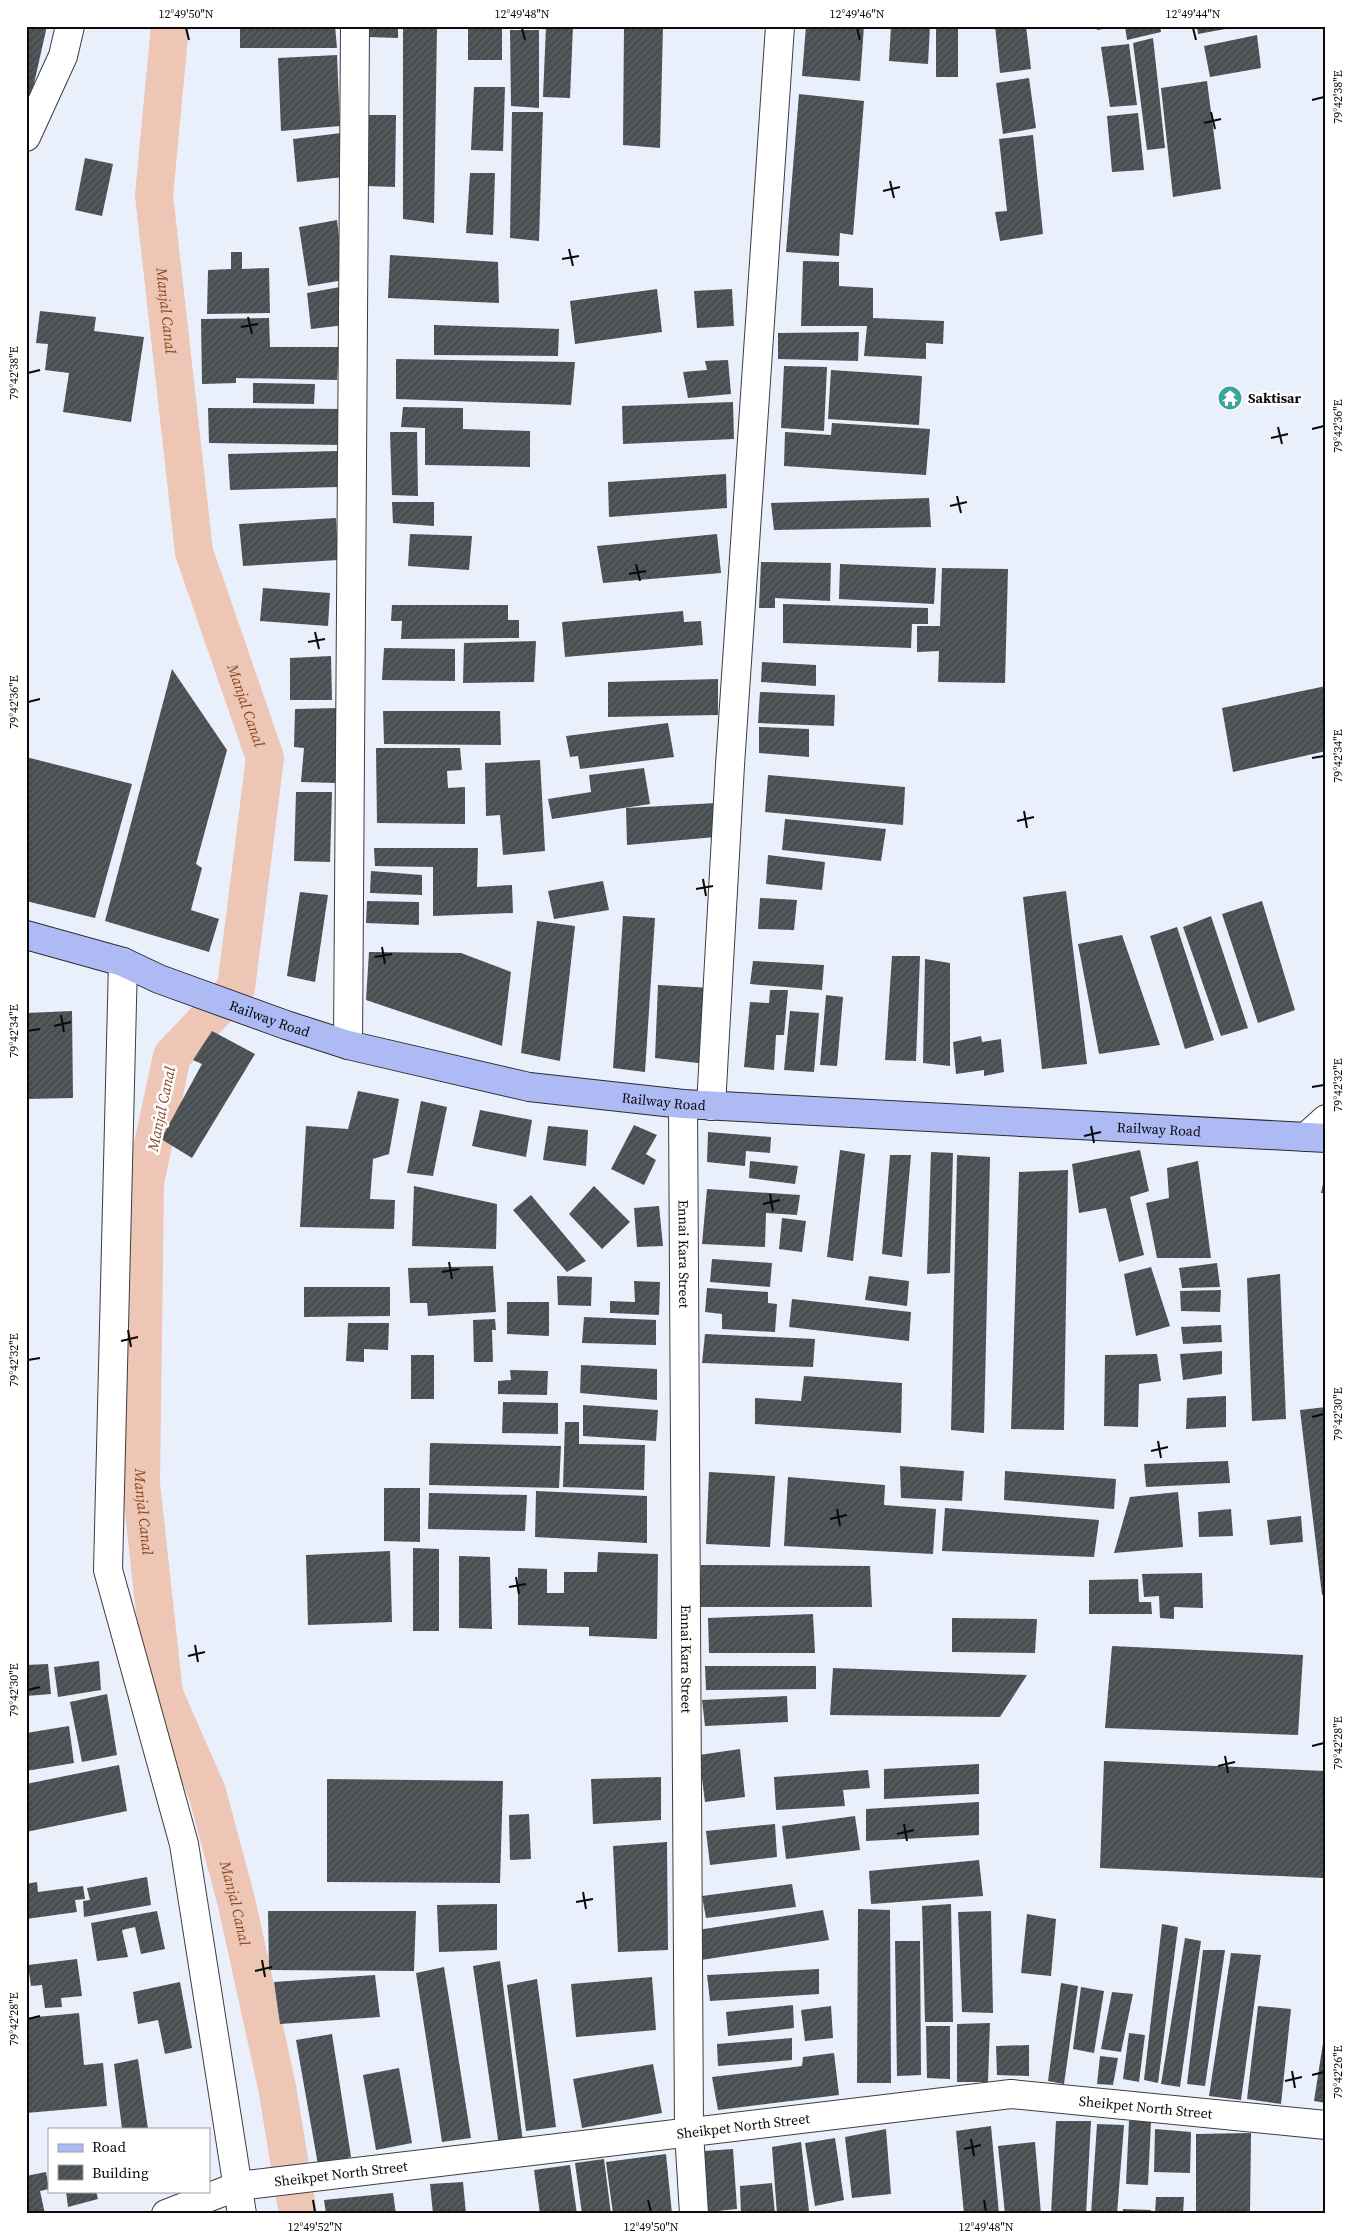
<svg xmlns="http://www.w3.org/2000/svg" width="1352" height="2240" font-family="'Source Serif 4',serif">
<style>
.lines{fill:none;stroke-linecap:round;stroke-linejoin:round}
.canal{stroke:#edc6b5;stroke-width:38}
.building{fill:url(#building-hatch)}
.minor-casing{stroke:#3d3d3d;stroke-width:30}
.secondary-casing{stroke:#2c2c2c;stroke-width:30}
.minor{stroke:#fff;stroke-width:28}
.secondary{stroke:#adbaf4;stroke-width:28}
.ticks{fill:none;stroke:#0a0a0a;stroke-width:2}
.labels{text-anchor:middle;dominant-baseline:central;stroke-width:5;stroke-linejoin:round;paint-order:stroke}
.poi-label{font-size:14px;font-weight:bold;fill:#0a0a0a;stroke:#fff;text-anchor:start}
.street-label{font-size:14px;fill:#0a0a0a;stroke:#fff}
.water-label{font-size:15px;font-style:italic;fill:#8a4925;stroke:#fff}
.neatline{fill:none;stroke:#0a0a0a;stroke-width:2}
.ticks-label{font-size:12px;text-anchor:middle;fill:#0a0a0a}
</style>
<defs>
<pattern id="building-hatch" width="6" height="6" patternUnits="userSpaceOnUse" patternTransform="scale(1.25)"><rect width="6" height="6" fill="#484e51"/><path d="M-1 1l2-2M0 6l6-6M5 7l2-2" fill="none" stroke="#5e6365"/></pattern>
</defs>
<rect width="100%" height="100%" fill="#eaeffc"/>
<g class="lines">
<path class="canal" id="s1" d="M170,26L154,195L194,552L265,758L236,988L172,1056L145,1182L141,1484L164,1694L207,1792L236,1900L277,2087L298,2214"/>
</g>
<path class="building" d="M26,26H47L28,110H26Z
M240,26H335L337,48H240Z
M367,26H398V38L367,37Z
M403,26H437L434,223L403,219Z
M468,26H502V60H468Z
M546,26H573L570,98L543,97Z
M624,26H663L660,148L623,145Z
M806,26H864L860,81L802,76Z
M891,26H930L928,64L889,61Z
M936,26H958V77H936Z
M995,26H1026L1031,69L1000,73Z
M1096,26H1115V27L1097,30Z
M1125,26H1160L1161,32L1127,40Z
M1197,26H1236V27L1198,34Z
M510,30H539V108L511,106Z
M1257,35L1261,68L1210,77L1204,46Z
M1153,38L1165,148L1147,150L1133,43Z
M1129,44L1137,105L1110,107L1101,47Z
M337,55L340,126L281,131L278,58Z
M1029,78L1036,128L1003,134L996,83Z
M1207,81L1221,189L1173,197L1161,88Z
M474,87H505L503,151L471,150Z
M799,94L864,101L853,235L840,233L839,256L786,252Z
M512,112H543L539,241L510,238Z
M1138,113L1144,170L1112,172L1107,116Z
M367,115H396L395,187L366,186Z
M341,133L344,177L297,182L293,139Z
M1033,135L1043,234L1000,241L995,212L1007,211L999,139Z
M85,158L113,164L102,216L75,210Z
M470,173H495L493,235L466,233Z
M337,220L344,280L308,286L299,227Z
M231,252H242V269L269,268L270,313L207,314L208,270L231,269Z
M390,255L498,262L499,303L388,298Z
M803,261L839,262V286L873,288V318L944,321L943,344L926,343V359L864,356L867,326H801Z
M340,287L345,325L311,329L307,293Z
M657,289L662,332L575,344L570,301Z
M732,289L734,326L697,328L694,291Z
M40,311L96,317L94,331L144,337L131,422L63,412L69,373L45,370L48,344L36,343Z
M269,318L270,347H339L337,380L236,378V383L202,384L201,319Z
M434,325L559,329L558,356L434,355Z
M859,332L858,361L778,359V333Z
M396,359L575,362L571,405L396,399Z
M728,360L731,394L688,398L683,372L707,370L705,361Z
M784,366L827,367L824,431L781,428Z
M831,370L922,376L919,425L828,419Z
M253,383L315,384L314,404L253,403Z
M733,402L734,439L623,444L622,406Z
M403,407L463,408V429L530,431V467L425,465V428L401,427Z
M208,408L343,409L342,445L209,443Z
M832,423L930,429L926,475L784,466L785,432L831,435Z
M390,432H417L418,496L392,495Z
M337,451L338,487L230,490L228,454Z
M726,474L727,508L609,517L608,482Z
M929,498L931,527L774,530L771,503Z
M392,502H434V526L393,523Z
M336,518L338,560L243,566L239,524Z
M410,534L472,536L469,570L408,566Z
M717,534L721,573L603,583L597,546Z
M761,562L831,563L830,601L775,598V608H759Z
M840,564L936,568L934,604L839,599Z
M942,568L1008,569L1005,683L938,682L939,651L917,652V626H940Z
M263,588L330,593L328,626L260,621Z
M783,604L928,608V624H912L911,648L783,643Z
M392,605H508V620H519V638L401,639L402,621H391Z
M683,611L684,622L701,621L703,645L565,657L562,622Z
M536,641L534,682L463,683L464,643Z
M384,648L455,649V681L382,680Z
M331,656L332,700H290V658Z
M762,662L816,665V686L761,682Z
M172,669L227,750L196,864L202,868L191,910L219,919L209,952L105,921Z
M718,679V715L608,717V682Z
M1326,686V751L1233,772L1222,708Z
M760,692L835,695L834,726L758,723Z
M338,708L336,783L301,782L304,748L294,747L295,709Z
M383,711H500L501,745L384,744Z
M668,723L674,757L580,769L578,756L570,757L566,736Z
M759,727L809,729V757L759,753Z
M376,748H460L462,770L447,771L448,788L465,787V824L377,823Z
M26,757L132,784L95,918L26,901Z
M540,760L545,851L503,855L500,815L486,816L485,763Z
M644,768L650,804L552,819L548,799L591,792L589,775Z
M768,775L905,787L903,825L765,812Z
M296,792H332L330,862L294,861Z
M716,803L715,837L627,845L626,808Z
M785,819L886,829L881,861L782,850Z
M374,848H478L477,887L512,885L513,913L433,916V867L375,866Z
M768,855L825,862L822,890L766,884Z
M371,871L422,875V895L370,893Z
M603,881L609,910L554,919L548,891Z
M1066,891L1087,1064L1042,1069L1023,897Z
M300,892L328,895L315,982L287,976Z
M760,898L797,900L794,930L758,929Z
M367,901L419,902V925L366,923Z
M1262,901L1295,1010L1258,1023L1222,914Z
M623,916L655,918L645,1072L613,1068Z
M1211,916L1248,1028L1221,1036L1183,927Z
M537,921L575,926L560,1061L521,1053Z
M1177,927L1214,1040L1185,1049L1150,936Z
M1122,935L1160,1045L1099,1054L1078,944Z
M369,952L461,953L511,972L502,1046L366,1000Z
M892,956H920L916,1061L885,1060Z
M925,959L950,963V1066L923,1063Z
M753,961L824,965L822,990L750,984Z
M658,985L712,988L707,1064L655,1058Z
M770,990H788L784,1035H776L774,1070L744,1067L750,1002L769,1003Z
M826,995L843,997L837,1066L820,1065Z
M72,1011L73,1098L26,1099V1013Z
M790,1011L819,1013L814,1072L784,1070Z
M212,1031L255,1054L192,1158L161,1139L202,1064L193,1060Z
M981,1036L982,1042L1001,1039L1004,1072L984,1076V1070L956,1074L953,1042Z
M358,1091L399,1099L389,1154L373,1159L370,1199L395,1200L394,1229L300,1227L306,1126L348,1129Z
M421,1101L447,1107L433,1176L407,1173Z
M480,1110L532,1120L526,1157L472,1146Z
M634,1125L657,1135L646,1154L656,1160L644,1185L611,1169Z
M548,1126L588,1130L586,1166L543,1160Z
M708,1132L771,1137L770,1153L746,1151L745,1166L707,1162Z
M840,1150L865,1154L853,1261L827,1257Z
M1140,1150L1149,1191L1130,1197L1144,1255L1119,1262L1106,1208L1079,1213L1072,1164Z
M931,1152L953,1153L950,1273L927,1274Z
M890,1155H911L902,1257L882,1254Z
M957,1155L990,1157L984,1433L951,1430Z
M750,1161L798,1166L795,1184L749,1178Z
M1198,1161L1211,1258H1157L1146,1203L1169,1198L1167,1168Z
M1068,1170L1064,1430L1011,1429L1019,1172Z
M1325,1175H1326V1193H1321Z
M414,1186L497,1204L496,1249L412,1246Z
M594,1186L630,1222L602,1249L569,1214Z
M707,1189L800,1195L797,1215L766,1213L765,1247L702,1244Z
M531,1195L586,1261L567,1272L513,1210Z
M659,1206L663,1246L637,1247L634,1208Z
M782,1218L806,1221L802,1252L779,1249Z
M712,1259L772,1263L770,1287L710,1282Z
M1217,1263L1220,1287L1182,1288L1179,1268Z
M493,1266L496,1312L428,1316L427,1303H410L408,1268Z
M1151,1267L1170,1326L1136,1336L1124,1274Z
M1280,1274L1286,1419L1252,1421L1247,1278Z
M557,1276L592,1277L591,1306L558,1305Z
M869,1276L909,1281L907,1306L865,1300Z
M634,1281L660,1282L659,1315L610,1313V1301L635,1302Z
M304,1287H390V1316L304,1317Z
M707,1288L768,1292V1303L777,1304L775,1332L722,1329V1314L705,1312Z
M1221,1290L1220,1312L1181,1311L1180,1291Z
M792,1299L911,1312L909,1341L789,1327Z
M507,1302H549V1336L507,1334Z
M584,1317L656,1320V1345L582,1343Z
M495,1319L496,1330H492L493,1362H474L473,1320Z
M348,1323H389L388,1350L364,1349V1362L346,1361Z
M1221,1325L1222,1342L1183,1344L1181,1327Z
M705,1334L815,1339L813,1367L702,1363Z
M1222,1351V1374L1183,1380L1180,1354Z
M1157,1354L1161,1381L1139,1384L1138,1427L1104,1426L1105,1355Z
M411,1355H434V1399H411Z
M581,1365L657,1369V1400L580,1393Z
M510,1370L548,1371L547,1395L498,1394V1381L511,1380Z
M804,1376L902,1383L901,1433L755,1424V1398L801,1401Z
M1226,1396V1427L1186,1429L1187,1398Z
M503,1402L558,1403V1434L502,1433Z
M583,1405L658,1410L656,1441L583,1436Z
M1326,1407V1594L1322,1595L1300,1410Z
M565,1422H579V1444L645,1445L644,1490L563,1487Z
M430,1443L561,1446L559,1488L429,1485Z
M1228,1461L1230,1483L1146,1487L1144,1464Z
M900,1466L964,1471L962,1501L901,1498Z
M1005,1471L1116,1479L1114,1509L1004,1500Z
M709,1472L775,1476L770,1547L706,1544Z
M788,1477L885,1485L884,1505L936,1509L933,1554L784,1546Z
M384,1488H420V1542L384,1541Z
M536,1491L647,1496V1543L535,1537Z
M1178,1492L1183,1547L1114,1553L1130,1497Z
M429,1493L527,1495L525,1531L428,1529Z
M945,1508L1099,1520L1094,1557L942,1551Z
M1231,1509L1233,1536L1199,1537L1198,1512Z
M1301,1516L1303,1542L1270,1545L1267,1520Z
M413,1548L439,1549V1631H413Z
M390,1551L392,1622L308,1625L306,1555Z
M598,1552L658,1554L657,1639L589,1636V1627L518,1625V1568L547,1569V1593H564V1572H597Z
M459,1556L490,1557L492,1629L459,1628Z
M701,1565L870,1566L872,1607H698Z
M1202,1573L1203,1608L1174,1607V1619L1160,1618L1159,1596L1144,1597L1142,1574Z
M1138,1579L1139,1602H1151L1152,1614H1089V1580Z
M813,1614L815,1653H709L708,1618Z
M952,1618L1037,1619L1035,1653L952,1652Z
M1112,1646L1303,1655L1298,1735L1105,1728Z
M99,1661L101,1690L58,1697L54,1667Z
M48,1664L51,1694L26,1696V1665Z
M705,1666H816V1689L706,1690Z
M833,1668L1027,1675L1000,1717L830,1715Z
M107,1694L117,1755L82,1762L70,1702Z
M787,1696L788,1722L705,1726L702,1700Z
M69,1726L74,1763L26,1771V1733Z
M740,1749L745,1797L705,1802L699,1755Z
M1104,1761L1325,1771L1323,1878L1100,1868Z
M979,1764V1794L884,1799V1769Z
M119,1765L127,1811L26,1832V1784Z
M868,1770L870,1788L843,1790L845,1806L776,1810L774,1777Z
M661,1777V1820L593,1824L591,1779Z
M327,1779L503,1781L500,1883L327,1882Z
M979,1802V1835L866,1841V1809Z
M529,1814L531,1859L510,1860L509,1815Z
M855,1816L860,1850L786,1859L782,1826Z
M775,1824L777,1857L710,1865L706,1831Z
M667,1842L668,1950L618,1952L613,1846Z
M979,1860L983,1896L871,1904L869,1871Z
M147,1877L151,1905L84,1917L83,1901L90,1900L87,1888Z
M37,1882L38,1892L83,1886L85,1899L75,1900L77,1912L26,1919V1884Z
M792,1884L796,1907L706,1918L702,1896Z
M497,1904V1950L439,1952L437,1905Z
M951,1904L953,2022H925L922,1906Z
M858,1909L890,1910L891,2083H857Z
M823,1910L829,1940L701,1960L698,1930Z
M157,1911L165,1949L141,1954L135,1927L122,1930L128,1957L97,1961L91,1923Z
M268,1911H416L414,1971L269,1970Z
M991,1911L993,2013L962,2012L958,1912Z
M1027,1914L1056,1919L1051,1976L1021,1973Z
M1162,1924L1178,1927L1158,2083L1144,2080Z
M1185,1938L1201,1941L1180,2087L1161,2084Z
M895,1941H920L921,2075L897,2076Z
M1203,1950H1225L1205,2086L1187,2084Z
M1231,1953L1261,1955L1241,2100L1209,2096Z
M77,1959L82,1996L61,1998L62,2007L45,2008L42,1985L31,1986L28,1965Z
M500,1961L523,2142L499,2146L473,1966Z
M444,1967L471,2138L442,2142L416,1973Z
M819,1969V1994L710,2001L707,1975Z
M375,1975L380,2017L280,2024L274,1982Z
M652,1977L656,2030L576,2037L571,1984Z
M537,1979L556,2127L526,2131L507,1985Z
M180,1982L192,2048L165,2054L158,2020L138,2024L133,1992Z
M1061,1983L1078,1986L1064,2084L1048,2081Z
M1081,1987L1104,1991L1094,2053L1073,2049Z
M1112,1992L1133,1994L1121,2052L1101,2049Z
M793,2005L794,2028L728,2036L726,2012Z
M831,2006L833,2038L805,2041L801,2010Z
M1258,2006L1291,2009L1281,2104L1247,2099Z
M79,2013L84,2065L103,2063L107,2106L26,2113V2018Z
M990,2023L988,2082H957V2024Z
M926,2026H950V2079L927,2078Z
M1325,2030H1326V2103L1314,2101Z
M1129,2033L1145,2035L1139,2082L1123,2079Z
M332,2034L351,2157L318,2165L296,2040Z
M792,2038V2060L718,2066L717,2044Z
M1029,2045V2076L997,2075L996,2046Z
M834,2053L839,2095L718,2110L712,2077L802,2066L803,2057Z
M1100,2056L1118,2058L1113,2085L1097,2084Z
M138,2059L148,2129H122L114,2064Z
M653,2064L662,2113L582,2128L573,2079Z
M399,2068L412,2143L376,2150L363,2075Z
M1056,2121H1091L1086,2214H1051Z
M1129,2121H1151L1148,2185L1126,2184Z
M1097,2124L1124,2125L1117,2214H1091Z
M991,2126L999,2214H964L956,2131Z
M886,2129L891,2194L852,2198L845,2137Z
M1155,2129L1191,2132L1190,2173L1154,2172Z
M1251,2133L1250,2214H1196V2134Z
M835,2138L844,2200L815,2206L805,2143Z
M801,2142L809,2211L777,2214L772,2147Z
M1035,2142L1041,2214H1005L998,2146Z
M733,2149L737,2209L707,2212L704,2151Z
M666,2154L672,2214H613L606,2162Z
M604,2159L611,2214H582L575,2163Z
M570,2165L577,2214H540L534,2170Z
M46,2172L49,2189L40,2191L45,2214H26V2176Z
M463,2182L466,2214H433L430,2184Z
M772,2183L775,2214H741L740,2186Z
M66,2191H96L98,2199L68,2207Z
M393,2193L396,2214H326L324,2200Z
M1156,2197H1184L1183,2214H1155Z
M1123,2209L1151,2210V2214H1123Z"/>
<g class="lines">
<defs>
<g id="minor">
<path d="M26,137L63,56L70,26"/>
<path d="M123,962L108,1570L184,1844L242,2214"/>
<path d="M348,1045L355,26"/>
<path id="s2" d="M683,1104L689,2132L694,2214"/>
<path d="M711,1106L730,765L780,26"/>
<path d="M1306,1137L1326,1119"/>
<path id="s3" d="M166,2214L238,2186L1011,2094L1326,2125"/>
</g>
<g id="secondary">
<path id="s4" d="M26,935L123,962L159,979L286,1025L348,1045L529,1087L683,1104L1326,1138"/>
</g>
</defs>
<use href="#minor" class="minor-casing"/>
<use href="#secondary" class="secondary-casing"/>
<use href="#minor" class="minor"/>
<use href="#secondary" class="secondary"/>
</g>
<path class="ticks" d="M186,28L189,40M522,28L525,40M857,28L860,40M1193,28L1196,40M1312,100L1324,97M1211,112L1215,129M1204,123L1221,119M890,181L894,198M883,191L900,187M569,249L573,266M562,259L579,256M248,317L252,334M241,327L258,324M28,373L40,370M1278,427L1282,444M1312,429L1324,426M1271,438L1288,434M957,496L961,513M950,506L967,502M636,564L640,581M629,574L646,571M315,632L319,649M308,642L325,639M28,702L40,699M1312,758L1324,756M1024,811L1027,828M1017,821L1034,817M703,879L706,896M696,889L713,886M382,947L385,964M375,957L392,954M61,1015L64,1032M54,1026L71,1022M28,1031L40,1029M1312,1087L1324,1085M1091,1126L1094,1143M1084,1136L1101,1132M770,1194L773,1211M763,1204L780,1200M449,1262L452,1279M442,1272L459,1269M128,1330L131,1347M121,1341L138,1337M28,1360L40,1358M1312,1417L1324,1414M1158,1441L1161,1458M1151,1451L1168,1447M837,1509L840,1526M830,1519L847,1515M516,1577L519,1594M509,1587L526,1584M195,1645L198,1662M188,1656L205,1652M28,1690L40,1687M1312,1746L1324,1743M1225,1756L1228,1773M1218,1766L1235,1762M904,1824L907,1841M897,1834L914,1830M583,1892L586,1909M576,1902L593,1899M262,1960L265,1977M255,1971L272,1967M28,2019L40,2016M1292,2071L1295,2088M1312,2075L1324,2072M1285,2081L1302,2077M971,2139L974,2156M964,2149L981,2145M313,2200L315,2212M648,2200L651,2212M984,2200L986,2212"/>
<defs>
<symbol id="temple-disc" viewBox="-11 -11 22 22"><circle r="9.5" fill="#35a698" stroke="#fff"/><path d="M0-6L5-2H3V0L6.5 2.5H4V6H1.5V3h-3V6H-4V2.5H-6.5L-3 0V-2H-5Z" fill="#fff"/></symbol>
</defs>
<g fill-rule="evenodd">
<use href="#temple-disc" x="1216" y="384" width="28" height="28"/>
</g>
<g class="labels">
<g class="poi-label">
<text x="1248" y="398">Saktisar</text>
</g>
<g class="street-label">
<text stroke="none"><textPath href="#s4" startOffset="258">Railway Road</textPath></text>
<text stroke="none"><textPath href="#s4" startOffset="662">Railway Road</textPath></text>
<text stroke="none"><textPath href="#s4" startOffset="1158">Railway Road</textPath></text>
<text stroke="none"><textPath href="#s2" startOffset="150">Ennai Kara Street</textPath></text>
<text stroke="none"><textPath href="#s2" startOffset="555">Ennai Kara Street</textPath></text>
<text stroke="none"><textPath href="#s3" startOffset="991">Sheikpet North Street</textPath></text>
<text stroke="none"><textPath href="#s3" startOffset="586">Sheikpet North Street</textPath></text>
<text stroke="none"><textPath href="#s3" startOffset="181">Sheikpet North Street</textPath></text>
</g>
<g class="water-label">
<text stroke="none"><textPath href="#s1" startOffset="286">Manjal Canal</textPath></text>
<text stroke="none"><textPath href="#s1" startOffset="691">Manjal Canal</textPath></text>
<text transform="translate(161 1109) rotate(-78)">Manjal Canal</text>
<text stroke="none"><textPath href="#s1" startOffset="1531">Manjal Canal</textPath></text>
<text stroke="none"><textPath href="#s1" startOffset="1936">Manjal Canal</textPath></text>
</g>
</g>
<rect width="1352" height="2240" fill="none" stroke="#ffffff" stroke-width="55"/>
<rect x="48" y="2128" width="162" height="65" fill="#ffffff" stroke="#9d9d9d"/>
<rect x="58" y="2144" width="25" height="8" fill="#adbaf4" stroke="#9d9d9d"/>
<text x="92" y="2152" font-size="15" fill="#0a0a0a">Road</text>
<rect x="58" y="2165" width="25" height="15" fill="url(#building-hatch)" stroke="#9d9d9d"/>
<text x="92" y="2178" font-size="15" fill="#0a0a0a">Building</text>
<rect x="28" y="28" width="1296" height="2184" class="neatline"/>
<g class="ticks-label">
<text x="186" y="18">12°49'50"N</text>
<text x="522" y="18">12°49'48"N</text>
<text x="857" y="18">12°49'46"N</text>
<text x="1193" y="18">12°49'44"N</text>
<text transform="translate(1338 97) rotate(-90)" y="4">79°42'38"E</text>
<text transform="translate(14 373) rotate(-90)" y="4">79°42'38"E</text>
<text transform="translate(1338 426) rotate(-90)" y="4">79°42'36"E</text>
<text transform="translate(14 702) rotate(-90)" y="4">79°42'36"E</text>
<text transform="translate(1338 756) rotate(-90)" y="4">79°42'34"E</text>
<text transform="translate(14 1031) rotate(-90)" y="4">79°42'34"E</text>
<text transform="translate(1338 1085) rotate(-90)" y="4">79°42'32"E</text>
<text transform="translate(14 1360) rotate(-90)" y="4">79°42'32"E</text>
<text transform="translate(1338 1414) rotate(-90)" y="4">79°42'30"E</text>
<text transform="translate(14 1690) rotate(-90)" y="4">79°42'30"E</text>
<text transform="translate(1338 1743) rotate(-90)" y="4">79°42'28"E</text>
<text transform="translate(14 2019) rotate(-90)" y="4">79°42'28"E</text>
<text transform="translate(1338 2072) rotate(-90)" y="4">79°42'26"E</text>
<text x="315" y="2231">12°49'52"N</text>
<text x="651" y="2231">12°49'50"N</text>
<text x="986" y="2231">12°49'48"N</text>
</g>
</svg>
